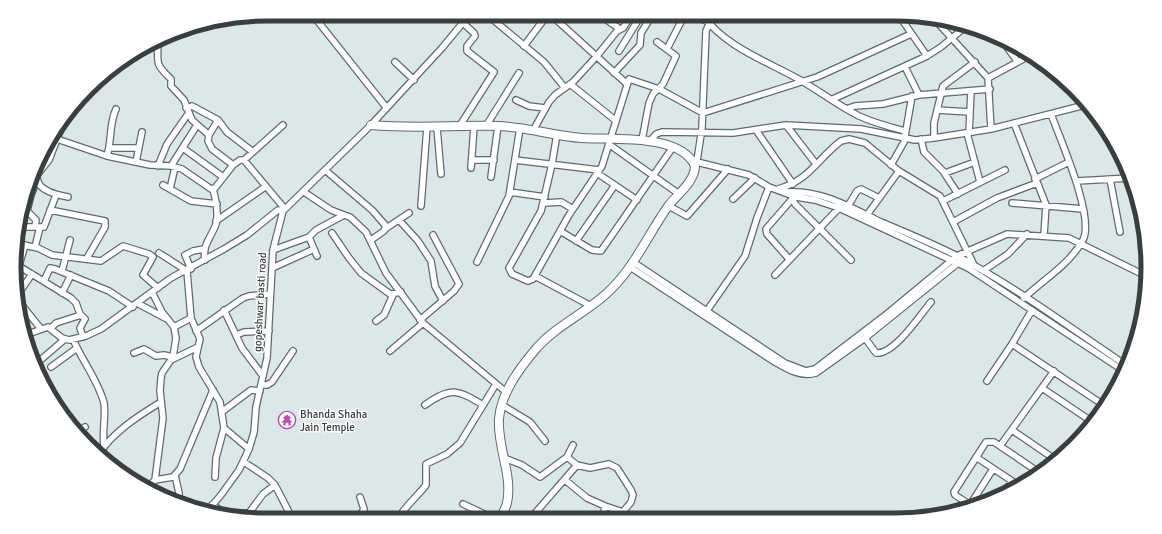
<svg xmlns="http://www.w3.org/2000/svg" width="1162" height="534" font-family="Signika,sans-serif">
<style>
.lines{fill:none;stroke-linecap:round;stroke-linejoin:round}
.street-casing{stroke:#606b6c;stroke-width:8}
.secondary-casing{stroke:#606b6c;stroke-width:10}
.street{stroke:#fff;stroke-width:5.5}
.secondary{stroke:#fff;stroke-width:8}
.labels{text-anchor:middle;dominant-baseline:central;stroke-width:3;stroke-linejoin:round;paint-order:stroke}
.street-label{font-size:11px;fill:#393e3e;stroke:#fff}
.poi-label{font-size:11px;fill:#393e3e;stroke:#fff;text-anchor:start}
.rim{fill:none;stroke:#393e3e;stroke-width:5}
</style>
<rect width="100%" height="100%" fill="#dbe7e8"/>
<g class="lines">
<defs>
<path id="street" d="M312,14L386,107
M550,14L627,84
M598,14L620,29
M692,14L706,21
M702,14C724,47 769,62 802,81C822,93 839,106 859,116C874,123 890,127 905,131
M898,14L927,56
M491,18L544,62L565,88
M937,22L988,78L991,129
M1001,39L1018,62
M158,43C157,64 156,65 171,79V86L184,100L192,120L209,135
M524,46L548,14
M667,49L685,14
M619,51L642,14
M395,62L414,80
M905,67L919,95
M614,73L640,45L641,33L653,14
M988,78L1027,57
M570,84L615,120
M833,99L927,56L941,47L964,28
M516,100L529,106L545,108
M186,108L192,106L218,120L227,132L253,152
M846,109L855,106L883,104L919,95L990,89
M937,110L970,112
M218,120L209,135L208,141L212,149L233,165
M1014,123L1046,205L1044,235
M786,125L816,164
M486,126L519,73
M459,127L494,72L467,51V46L475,36L474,33L463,23
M437,128L441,174
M534,129L549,102L555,95L573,82L596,57L617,31L623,28L632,14
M756,130L793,184
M967,133L980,182
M969,133L971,91
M557,134L552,164L541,211L509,268L512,274L528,281L533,279L569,215L602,166L629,79L659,89L703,113L817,77L911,34
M51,137L107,156L150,165L171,166L182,169L211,189L215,188L233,165L240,160H244L285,209
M934,138V123L943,86L975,62
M921,139L924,152L943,171L958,194
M642,140L649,103L653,94L663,84L676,56L657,42
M651,140L656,134L662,132L733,133L786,125L861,129L915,140L934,138L991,129L1085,105
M610,145L679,194
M110,148H138
M183,148L223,177
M107,156C112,140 109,124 116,109
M244,160L283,125
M472,160H494
M515,160L599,170
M693,161L749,175L769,187L796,197L815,200L839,208L968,268L1124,371
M697,161L702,128L706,31L709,24
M136,162L142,132
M891,165L904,142L912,96
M158,166L167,144L188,114
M171,166L197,125
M471,168L474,126
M325,170L372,210L386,226L384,231L371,240
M597,173L637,200
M945,173L975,162
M37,175L49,160L64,121
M37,177C37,191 58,195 68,197
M491,177L498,126
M1035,179L1069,162
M1110,179L1120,232
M1077,181L1130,178
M163,185L191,201L217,204
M170,189L175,167
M778,189C810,180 816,160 841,141L849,139L865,143L899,171L940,196L974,265
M304,192L331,210L344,215
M510,192L545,197
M786,192C820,189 852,208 881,222C907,233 934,244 959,257C1017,288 1072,329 1127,366
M791,195L795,204L851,260
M733,199L755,178
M943,201L1005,170
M544,203L561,202L573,209
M1012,203L1083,209
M421,206L427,127
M669,206L687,216L728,169
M848,206L857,191L861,189L879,198
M50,210L105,221V227L87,258
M867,215L899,171
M399,220L418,241L431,261L435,286L443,301
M216,221L265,187
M953,222L997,198L1037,183
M19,227H44L56,195
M35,227L36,220L27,211L31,195L37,180
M385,229L409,213
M560,231L592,250L601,251L673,147
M332,233L349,258L361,273L390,294L401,292
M309,237L317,256
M576,241L615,185
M18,244L38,248L52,255L101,261L123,246L149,254L153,257L143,275L158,288
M35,247L40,227
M273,250L309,237L316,230L344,215L350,217L366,232L386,273L423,323L506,392
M159,253L187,271L191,318L200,339L196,357L199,367L220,402L224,428L249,449
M789,259L767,234L766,229L792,199
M205,260C202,245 211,238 216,224C219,213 216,200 213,189
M477,262L509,196L520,128
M633,262L785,363L806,371L815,369L883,317L957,256L1007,234L1069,238L1146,276
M17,265L71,298L76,303L80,314L85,319L80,328L83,337
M19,266L25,245
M630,267L770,359C784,367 799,378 816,373L865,338L963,259
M272,268L312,250
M191,269L185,255L193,251L204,249
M62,271L70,240
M983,271L1008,254L1027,234
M32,274L19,293L17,299L41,329
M775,275L839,208
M535,276L591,306
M44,281L50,268L55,269L109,291L133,307
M62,293L71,275
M1024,298C1044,279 1069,265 1083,240C1095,217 1060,139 1051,114
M137,303L165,318
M224,310L242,348L263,376
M706,312L745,256L757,218L769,187
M420,320L454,291L459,284L433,235
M376,321L384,315L393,295
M174,327L191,318
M51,328L56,323L81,315
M196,331L243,298L249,296L270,294
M28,334L48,327L62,338L69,340L86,336L101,329L171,278L224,249L247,235L278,210L283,211
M236,335L244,332L269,331
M865,338L876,353C894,355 920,315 931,302
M73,339C82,361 98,380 104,403C106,413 102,433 104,447
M1012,344L1105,406
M390,351L423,323
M134,353L144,349L156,356L164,355L173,357
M171,360L198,347
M37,363L65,339
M51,367L77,348
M987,381L1012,344L1032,310
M261,385H267L272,382L293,351
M1042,388L1094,423
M425,405C451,386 458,390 483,405
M502,405L530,422L545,441
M223,411L251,390L260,391
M1012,430L1056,460
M79,431L85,427
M573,445L567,457L577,465
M1000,446L1054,371
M98,455C113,432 138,416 161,402
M976,457L1018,485
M504,458L522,465L540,477L567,457
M244,462L268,478L275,485L293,520
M175,475L179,493V503
M215,477L216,458L224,428
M155,480L173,477L180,469L213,390
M565,480L587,498L605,506
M148,487L155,480L163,418L160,391L161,378L162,373L173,357L176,338L174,327L162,312L152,292
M1003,494L1012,481
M463,504L495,519
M212,505L222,511
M970,505L993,469
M972,506L955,495L954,492L986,442H994L1040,473
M209,509L221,495L239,470L249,449L254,432L256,407L267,358L273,250L283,211L371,125L442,48L470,14
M232,513H249L263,494L275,485
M530,519L577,465L590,468L609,464L617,468L631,490L633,495L631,502L623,512L605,506L603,519
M357,520L364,509L360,497
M397,520C405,506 417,497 426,485V464L447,454L460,443L496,384"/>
<path id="secondary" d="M371,125C414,129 456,125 498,126C527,127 554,136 582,138C612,140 681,133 695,166C695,181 678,194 669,205C648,234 634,269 606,294C584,314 554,327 535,350C519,369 501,393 499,419C497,447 513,475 507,503C506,508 502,514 500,519"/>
</defs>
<use href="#street" class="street-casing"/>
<use href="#secondary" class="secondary-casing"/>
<use href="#street" class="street"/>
<use href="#secondary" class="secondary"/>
</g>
<defs>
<symbol id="temple-ring" viewBox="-11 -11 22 22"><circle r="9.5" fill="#fff" stroke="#b750b3" stroke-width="1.5"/><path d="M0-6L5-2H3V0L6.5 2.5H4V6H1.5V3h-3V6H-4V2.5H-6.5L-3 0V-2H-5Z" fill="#b750b3"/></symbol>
</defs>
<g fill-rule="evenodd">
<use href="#temple-ring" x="277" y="410" width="20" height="20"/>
</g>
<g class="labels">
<g class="street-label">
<text transform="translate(260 302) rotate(-87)">gopeshwar basti road</text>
</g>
<g class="poi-label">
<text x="300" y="414">Bhanda Shaha<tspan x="300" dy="13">Jain Temple</tspan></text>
</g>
</g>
<path d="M0 0H1162V534H0ZM267 21H895A246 246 0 0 1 1141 267V267A246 246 0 0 1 895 513H267A246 246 0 0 1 21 267V267A246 246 0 0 1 267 21Z" fill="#fff" fill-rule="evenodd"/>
<path class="rim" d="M267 21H895A246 246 0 0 1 1141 267V267A246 246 0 0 1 895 513H267A246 246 0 0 1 21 267V267A246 246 0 0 1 267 21Z"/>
</svg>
